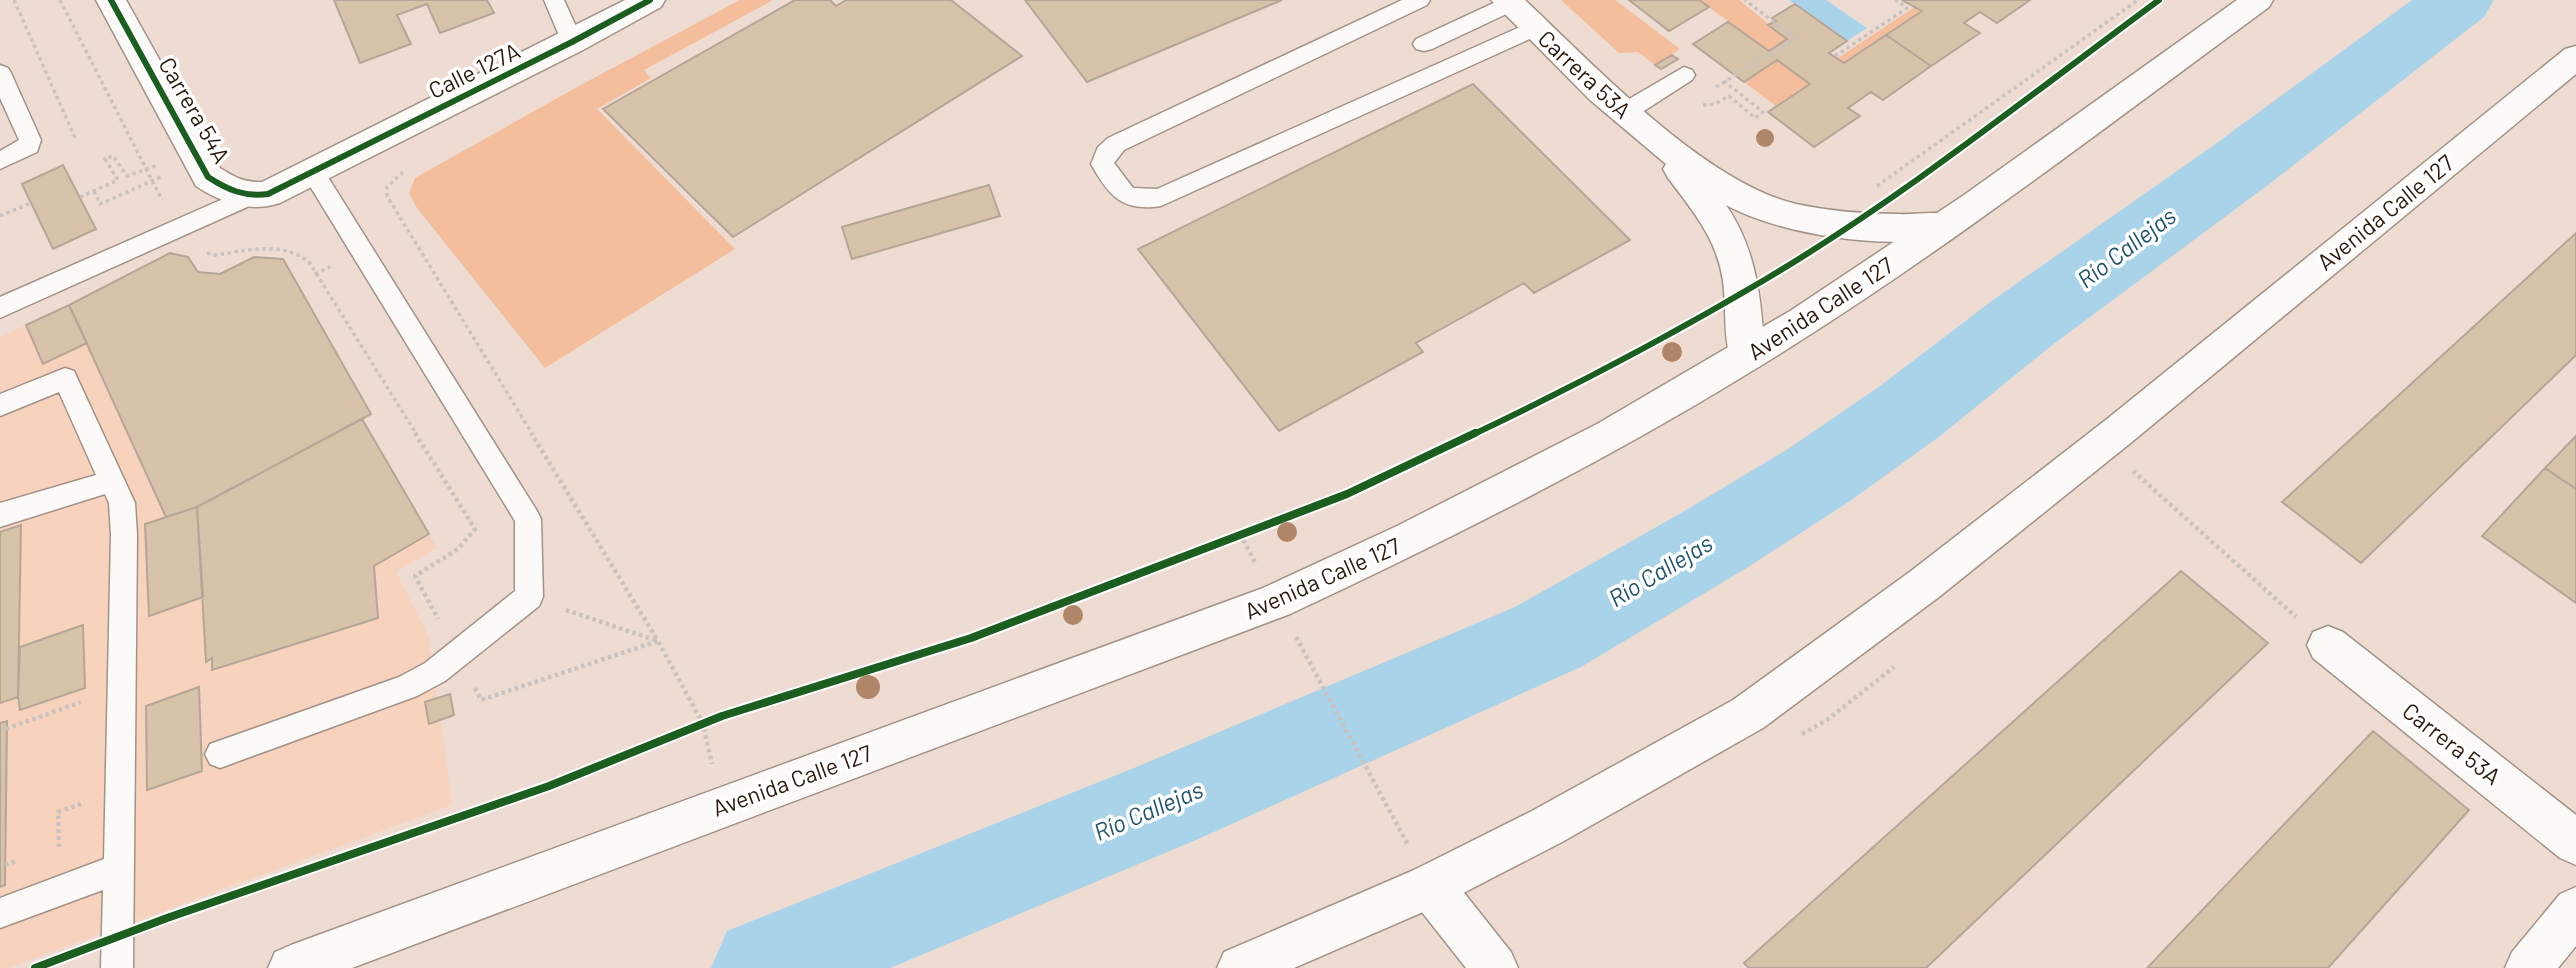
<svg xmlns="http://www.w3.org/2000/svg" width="2576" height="968" font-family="Barlow,sans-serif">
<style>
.built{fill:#f7d3be}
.green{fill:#f4bd9c}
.water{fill:#a9d3e8}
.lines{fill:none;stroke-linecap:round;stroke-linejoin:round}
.river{fill:#a9d3e8;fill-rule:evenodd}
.building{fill:#d7c2aa;stroke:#b5a698;stroke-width:2}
.lane-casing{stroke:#a39287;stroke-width:3}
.street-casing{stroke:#a39287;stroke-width:3}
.primary-casing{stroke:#a39287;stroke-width:3}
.path-far1{stroke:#cac2be;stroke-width:3.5;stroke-dasharray:3.5 3.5;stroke-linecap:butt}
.path{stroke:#cac2be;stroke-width:4.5;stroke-dasharray:3.5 3.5;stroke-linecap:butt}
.lane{fill:#fcfaf8;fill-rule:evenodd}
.street{fill:#fcfaf8;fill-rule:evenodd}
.primary{fill:#fcfaf8;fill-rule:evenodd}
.cycleway-far1-casing{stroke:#fff;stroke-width:10}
.cycleway-casing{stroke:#fff;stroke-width:12}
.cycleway-far1{stroke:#1b5e20;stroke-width:6}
.cycleway{stroke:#1b5e20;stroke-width:8}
.tree{fill:#b08669}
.labels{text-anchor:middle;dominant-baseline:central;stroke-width:7;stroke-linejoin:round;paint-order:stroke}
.street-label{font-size:23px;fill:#2c180b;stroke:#fff}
.water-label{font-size:24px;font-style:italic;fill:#20546c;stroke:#fff}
</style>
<rect width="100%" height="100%" fill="#eedcd2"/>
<path class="built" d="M170,253L188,257L198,272L220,274L283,259L371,414L363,419L437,548L396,572L429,637L437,698L450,694L454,715L441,720L452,805L8,968H0V337L69,305Z"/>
<path class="green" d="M740,0H773L644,70L651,78L597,109L735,249L545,368L417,208L409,193L415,178L577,87Z
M1561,0H1615L1680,49L1655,65L1638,52L1619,53Z
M1699,0H1739L1787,39L1769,51Z
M1916,6L1922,11L1844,63L1838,58Z
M1777,60L1810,84L1776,106L1744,82Z"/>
<path class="water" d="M1789,0H1826L1867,28L1847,41Z"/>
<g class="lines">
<path class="river" d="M2412,0H2494L2484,17L2268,185L2051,346L1940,436L1850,501L1745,569L1581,667L1196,840L890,968H711L727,931L1134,768L1515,607L1681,513L1788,449L1880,386L1993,300L2214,145Z"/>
</g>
<path class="building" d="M334,0H487L494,13L440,33L427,4L397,15L411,44L360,63Z
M795,0H830L836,6L846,0H951L1022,56L733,237L603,109Z
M1025,0H1282L1087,82Z
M1629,0H1699L1709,7L1669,31Z
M1902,0H2030L1997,23L1980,12L1964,23L1980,33L1931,66L1886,35L1922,11Z
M1795,4L1847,41L1829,53L1844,63L1886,35L1931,66L1883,100L1871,92L1848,108L1860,116L1814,147L1768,112L1810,84L1777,60L1744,82L1693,44L1728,22L1769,51L1787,39L1768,25L1776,21L1772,18Z
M1672,55L1678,59L1661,69L1655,65Z
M1473,84L1630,240L1534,293L1524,283L1416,343L1423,352L1279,431L1138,249Z
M63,165L96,229L53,249L22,184Z
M989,185L1000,216L852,259L842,227Z
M2576,233V355L2361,563L2282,502Z
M170,253L188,257L198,272L220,274L254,257L283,259L371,414L197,507L166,517L69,305Z
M69,305L87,343L43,364L26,325Z
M362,419L429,534L374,566L378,618L212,670V658L206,662L197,507Z
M2576,436V489L2545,468Z
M2545,468L2576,489V603L2482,536Z
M197,507L203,597L149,616L145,524Z
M21,525L18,697L0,703V532Z
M2181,571L2268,643L1926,968H1749L1744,963Z
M83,625L85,688L20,710L18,697L20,647Z
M199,687L202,771L147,790L146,706Z
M450,694L454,715L429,724L425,702Z
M7,721L5,885L0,887V723Z
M2373,731L2469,810L2328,968H2147Z"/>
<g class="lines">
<defs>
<path id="lane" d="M544,0H564L583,42L580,47L572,49L564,47Z
M1402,0H1430L1427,5L1124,150L1114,163L1133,188L1157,189L1529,23L1536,21L1543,23L1547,28L1543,33L1161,206C1122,212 1109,196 1091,164L1098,147L1108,138Z
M1500,0H1518L1520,4L1517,9L1432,49L1424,51L1416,49L1413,44L1416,39Z
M0,65L8,68L11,73L41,140L37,152L0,169V151L19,140L0,98Z
M1684,67L1692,70L1695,75L1692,80L1633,118L1625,120L1617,118L1614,112L1617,106Z
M313,164L321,166L537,511L541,519L543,597L539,606L445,681L417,696L220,768L210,764L205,754L210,744L399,677L425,663L515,591V521L305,178L302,172L305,166Z
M248,188L256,191L260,197L256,203L0,318V297Z
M65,368L74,371L135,503L137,535L133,968H101L103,890L0,928V898L104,859L111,535L109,503L105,494L0,527V503L96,475L59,392L0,416V394Z"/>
<path id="street" d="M96,0H126L220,168C234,177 245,183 262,182L625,0H665L661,7L583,50L280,203C249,213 222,203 196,186Z
M1491,0H1525C1594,65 1704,182 1796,204C1829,211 1863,214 1897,214C1917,215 1936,210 1955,216L1960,225L1955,234C1896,253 1780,235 1726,205C1758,252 1761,301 1765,356L1760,366L1747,371L1734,366C1722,342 1727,308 1723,281C1717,239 1693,211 1668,178L1663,169L1666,164L1590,100Z
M2328,626L2343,632L2576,815V865L2560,858L2313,658L2307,645L2313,632Z
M1430,863L1446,870L1511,952L1518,968H1466L1414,902L1407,886L1414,870Z
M2576,887V946L2558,968H2505L2512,952L2560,894Z"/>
<path id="primary" d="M2237,0H2273L2269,7C2099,132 1932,261 1752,371C1604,462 1448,540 1290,614L352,968H268L275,952L291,945L1263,588L1397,526L1597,424L1790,311L1964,195Z
M2576,46V74L2133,441L1939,597L1763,728L1562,842L1446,902L1294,968H1217L1224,952L1414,870L1530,812L1733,700L1911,571L2107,419L2565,49Z"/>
</defs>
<use href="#lane" class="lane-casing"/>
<use href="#street" class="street-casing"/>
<use href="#primary" class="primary-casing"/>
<path class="path-far1" d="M14,0L76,140
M60,0L162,200
M1835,56L1907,8L1895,0
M1716,87L1795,38L1745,0
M1703,105L1715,104L1729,96L1755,118L1763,112L1724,81
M403,172L387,187V196L533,435
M1877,186L2138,0
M94,191L100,204L163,176
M80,197L118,180L105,159L113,156L127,176L158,165
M0,216L31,203
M207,253L215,255C247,251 281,240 309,262L417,435
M315,274L330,267"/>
<path class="path" d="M415,433L475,529L458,549L415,576L438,619
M2133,471L2296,617
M1240,534L1256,564
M566,610L658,641L703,724L712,764
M1296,637L1408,845
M475,688L481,700L658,641L531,433
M6,729L81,702
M1802,734L1827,720L1894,667
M59,847L58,812L81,804
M5,865L17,861"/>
<use href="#lane" class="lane"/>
<use href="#street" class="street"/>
<use href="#primary" class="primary"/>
<defs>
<path id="cycleway-far1" d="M111,0L208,177C228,190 244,197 268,194L572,42L650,0
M1472,435C1573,387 1670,336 1766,279C1904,197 2030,95 2159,0"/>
<path id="cycleway" d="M35,968L167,918L549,786L722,716L971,638L1347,494L1475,433"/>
</defs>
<use href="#cycleway-far1" class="cycleway-far1-casing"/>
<use href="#cycleway" class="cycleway-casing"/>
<use href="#cycleway-far1" class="cycleway-far1"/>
<use href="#cycleway" class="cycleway"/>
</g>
<g class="tree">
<circle cx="1765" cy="138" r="9"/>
<circle cx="1672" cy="352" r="10"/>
<circle cx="1287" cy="532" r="10"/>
<circle cx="1073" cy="615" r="10"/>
<circle cx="868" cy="687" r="12"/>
</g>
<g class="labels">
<g class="street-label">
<text transform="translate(474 70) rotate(-26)">Calle 127A</text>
<text transform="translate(1585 74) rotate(43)">Carrera 53A</text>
<text transform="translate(195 110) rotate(60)">Carrera 54A</text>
<text transform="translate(2385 212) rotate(-39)">Avenida Calle 127</text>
<text transform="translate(1820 308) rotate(-33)">Avenida Calle 127</text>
<text transform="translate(1322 578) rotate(-24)">Avenida Calle 127</text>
<text transform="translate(2452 743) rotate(38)">Carrera 53A</text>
<text transform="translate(792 780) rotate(-20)">Avenida Calle 127</text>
</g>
<g class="water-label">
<text transform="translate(2126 247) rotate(-37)">Río Callejas</text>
<text transform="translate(1660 570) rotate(-31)">Río Callejas</text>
<text transform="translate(1148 810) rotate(-23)">Río Callejas</text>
</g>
</g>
</svg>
